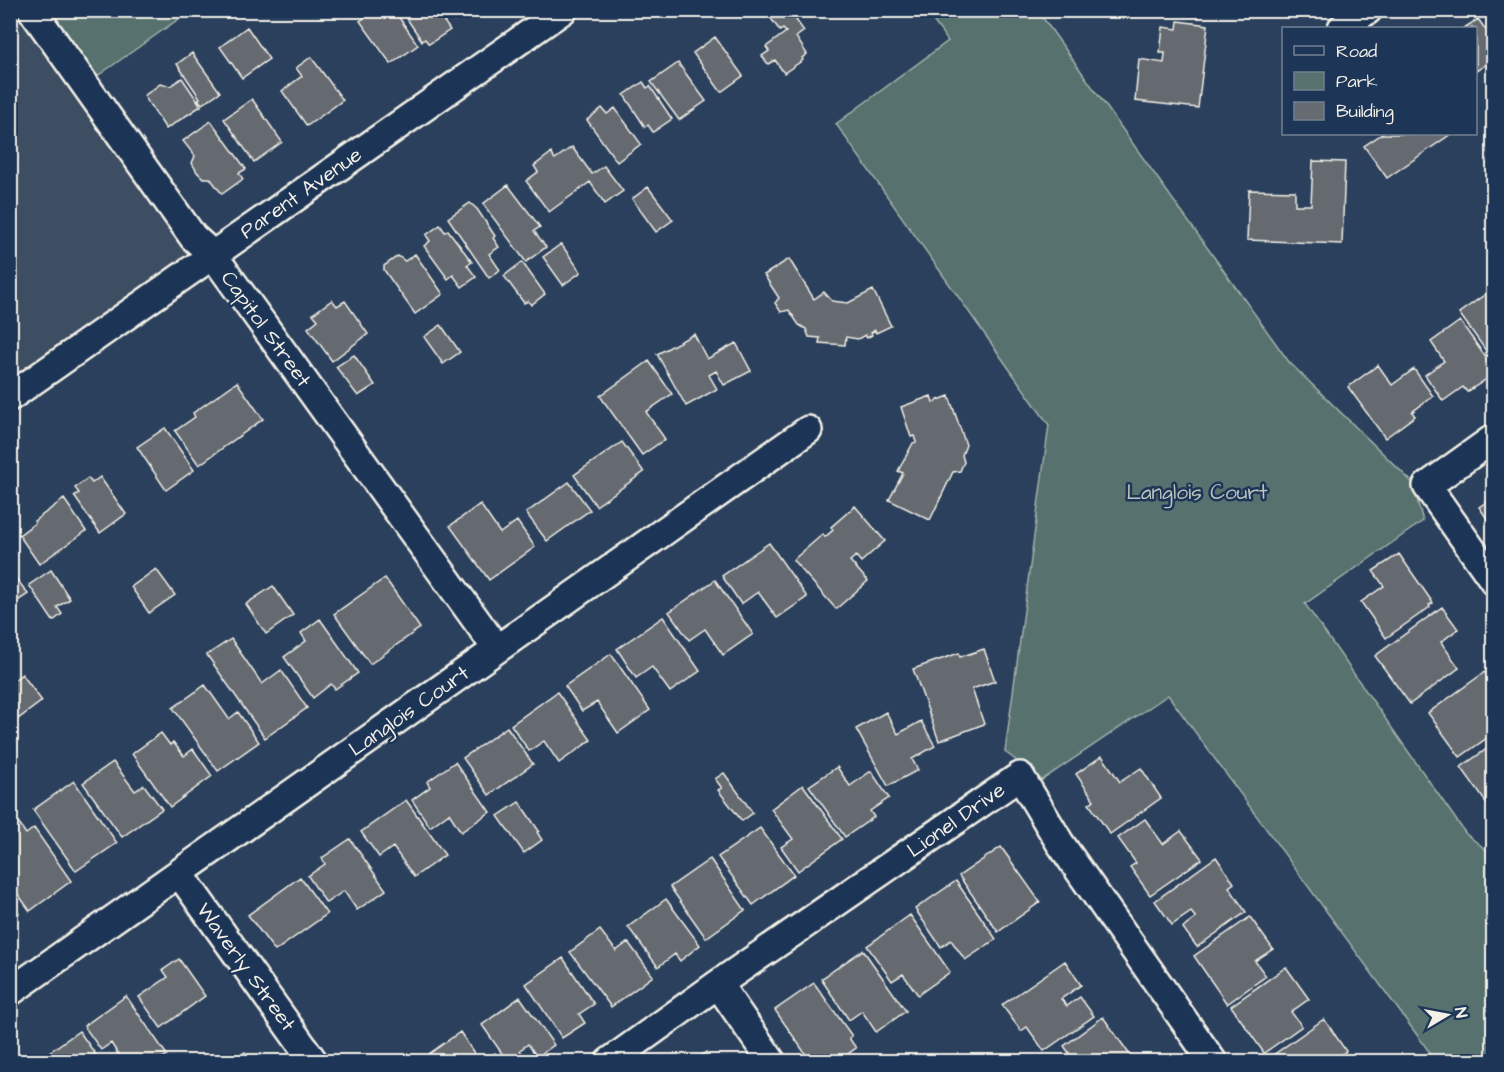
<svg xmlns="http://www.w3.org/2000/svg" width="1504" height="1072" font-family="'Architects Daughter',sans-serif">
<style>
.built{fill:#3c4d62}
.green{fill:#56716e;stroke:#a5b1ab;stroke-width:1.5}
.building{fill:#656b71;stroke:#f4f1e8;stroke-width:1.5}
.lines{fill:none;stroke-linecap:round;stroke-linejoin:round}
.minor-casing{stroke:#f4f1e8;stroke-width:32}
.minor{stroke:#1d3557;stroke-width:27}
.labels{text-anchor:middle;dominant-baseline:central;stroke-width:5;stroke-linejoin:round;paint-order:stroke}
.street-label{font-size:21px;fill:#f4f1e8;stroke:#1d3557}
.park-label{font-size:21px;fill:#bdc4bd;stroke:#1d3557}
</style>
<rect width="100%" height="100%" fill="#2b405c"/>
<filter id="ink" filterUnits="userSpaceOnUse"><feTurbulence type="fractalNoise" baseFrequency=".0167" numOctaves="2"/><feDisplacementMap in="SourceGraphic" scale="12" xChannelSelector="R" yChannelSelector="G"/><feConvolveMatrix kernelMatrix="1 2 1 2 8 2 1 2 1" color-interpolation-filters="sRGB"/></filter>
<g filter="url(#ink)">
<path class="built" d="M18,10L193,259L11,387L10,11Z"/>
<path class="green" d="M49,11H190L96,77Z
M926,11H1038L1289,362L1412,482L1423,521L1305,604L1466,834L1493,855V1061H1436L1168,695L1042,780L1005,752L1049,425L836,124L948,41Z"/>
<path class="building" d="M375,10H394L418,45L391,64L360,21Z
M401,10H436L450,30L429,44L425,39L422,41Z
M447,10H469L454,21Z
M765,10H799L803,15L796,20L804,31L796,37L807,54L802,58L803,60L784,73L775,60L768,64L762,56L769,51L766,47L786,32L783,29L780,31Z
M1478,19L1494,41V59L1476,71V28H1464Z
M1178,21L1208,25L1198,108L1135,101L1139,59L1164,63L1165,53H1160L1163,27L1177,29Z
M247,27L269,59L242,78L220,47Z
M715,37L743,76L721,92L693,53Z
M192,53L220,92L202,104L198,99L200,98L177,64Z
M311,57L343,100L307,126L282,91L302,76L296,68Z
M678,63L706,101L679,120L651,82Z
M182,78L201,106L166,129L144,96L160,84L170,86Z
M643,82L647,88L650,86L672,119L653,132L648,125L645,127L624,95Z
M252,99L282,142L254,162L224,119Z
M602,108L607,114L615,108L641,144L617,162L587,120Z
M211,121L246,169L239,173L243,179L222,194L210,178H203L197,172L192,163L195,156L183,141Z
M1382,134H1451L1387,178L1364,146Z
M572,147L592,174L604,166L623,191L605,204L590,182L549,212L526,181L538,172L534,166L551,153L555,159Z
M1313,161L1345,162L1342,244L1247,240L1249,190L1295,191V205H1311Z
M508,185L540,227L534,231L546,247L526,262L483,204Z
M648,187L673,220L656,232L632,199Z
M470,203L477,209L495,236L493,238L499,247L489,254L500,270L489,278L448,218Z
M440,225L445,232L448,230L472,262L467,265L476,277L462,287L453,275L448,279L424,246L430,241L426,235Z
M561,244L581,272L563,285L543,257Z
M415,254L443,294L415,314L384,270V266L398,256L405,261Z
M789,259L814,299L824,292L832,301L848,303L873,290L891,326L876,333L875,330L871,333L872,335L867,338L865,335L858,339L846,337L845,345L819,343L820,338L809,337L806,329L799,325L789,310L781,312L775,303L779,298L764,275Z
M522,262L545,294L531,305L528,301L524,303L504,276Z
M1490,291L1494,297V362L1459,313Z
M332,300L337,306L345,301L368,334L332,361L308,328L318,320L313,314Z
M1460,321L1494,369V374L1467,392L1463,387L1443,401L1425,375L1444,361L1431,342Z
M441,325L460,352L443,364L424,337Z
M694,334L707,359L736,343L751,371L724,385L716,371L709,375L717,389L686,406L657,354Z
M354,355L375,385L358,396L336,367Z
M649,361L672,394L646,412L665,439L642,455L600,396Z
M1378,365L1392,385L1414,369L1433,396L1412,412L1415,416L1385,438L1348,387Z
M237,382L263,419L199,465L175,431L195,417L193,413Z
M931,396L933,402L949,396L966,445L962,455L964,462L960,471L953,472L930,520L889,500L903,473L898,471L913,443L916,442L914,436L911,437L901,407Z
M165,428L194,470L166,490L137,447Z
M622,442L644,472L596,506L574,475Z
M100,477L126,514L100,533L74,496L79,493L75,488L88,478L92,483Z
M569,482L590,510L547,541L526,513Z
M1494,497V529L1479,507Z
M64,499L86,531L39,564L19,535L35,523L34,521Z
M480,504L500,533L517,521L535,547L489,580L450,526Z
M855,506L885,541L861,562L856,556L850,561L868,581L836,609L793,560L823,534L825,537L833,530L831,527Z
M769,543L807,597L777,618L758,592L741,604L722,576Z
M1399,554L1433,603L1429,605L1430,607L1386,638L1361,602L1384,586L1373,571Z
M156,569L175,595L149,613L131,587Z
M10,570L28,594L10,606Z
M51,570L70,599L57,607L62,614L53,621L29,585Z
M385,578L420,628L370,664L334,614Z
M715,580L753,634L723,655L705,629L689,640L669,612Z
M273,586L293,615L266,634L246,604Z
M1442,607L1458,629L1441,642L1459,668L1410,704L1375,656Z
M663,617L700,671L670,692L652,667L636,678L617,649Z
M320,619L358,673L335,689L331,684L313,698L284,657L306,641L301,633Z
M231,639L262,684L281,670L307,708L265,738L207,655Z
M984,649L995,681L972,689L984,724L939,741L913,669L959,653L960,657Z
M611,654L650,710L618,733L597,702L582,711L565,686Z
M1485,672L1494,684V733L1460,757L1428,713Z
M22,674L42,701L10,725V683Z
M205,685L229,719L238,712L259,742L218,771L173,708Z
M557,692L591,740L559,763L544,741L529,751L511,725Z
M886,712L898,734L921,721L935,746L912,759L918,770L888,786L856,729Z
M507,727L533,764L489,795L463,758Z
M161,733L170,745L173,742L184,756L193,749L212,776L170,807L132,754Z
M1494,744V805L1490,808L1461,767Z
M1102,756L1120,782L1141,768L1161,798L1110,834L1089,804L1094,800L1076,774Z
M113,762L135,791L144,785L162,809L122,837L83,783Z
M455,762L490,812L461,832L449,813L430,827L412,800L430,787L427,782Z
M837,767L850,786L871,771L889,798L870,811L874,817L845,837L809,786Z
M724,773L753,813L742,821L718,790L722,788L715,779Z
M74,781L117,843L76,871L33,810Z
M803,785L842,839L798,871L781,847L793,839L771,809Z
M406,800L445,855L414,877L393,847L379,857L361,832Z
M519,802L539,831L537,832L542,840L524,853L498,816Z
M15,818L26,834L34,828L71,881L30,911L10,883V821Z
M1145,819L1163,844L1181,831L1202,859L1150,895L1130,867L1136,863L1118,838Z
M760,828L794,875L753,905L718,857Z
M350,839L386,890L357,910L344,891L326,903L308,876L325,864L322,858Z
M1001,847L1040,902L998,932L959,876Z
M1216,857L1234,883L1229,887L1246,912L1197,947L1183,928L1196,918L1191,912L1172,925L1155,901Z
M710,859L745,910L706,938L670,887Z
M300,877L327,914L275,951L248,915Z
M956,881L996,939L965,960L951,940L941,947L915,909Z
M666,899L700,945L680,961L675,954L658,967L628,927Z
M10,900L19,913L10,919Z
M910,915L950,972L918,995L903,974L892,981L867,946Z
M1250,917L1273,949L1255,961L1266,976L1227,1004L1194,956Z
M600,930L616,951L628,942L653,976L611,1007L570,952Z
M863,950L906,1011L876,1032L862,1011L849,1020L821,979Z
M563,958L594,1004L579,1014L585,1023L562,1038L526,984Z
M179,959L205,996L161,1028L139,997L168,977L163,970Z
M1065,961L1081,985L1061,999L1067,1006L1080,997L1094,1016L1044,1051L1027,1027L1021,1031L1002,1005Z
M1286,967L1309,999L1291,1012L1302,1026L1264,1053L1231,1006Z
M814,983L852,1036L849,1038L856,1048L837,1062H811L775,1010Z
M126,996L167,1055L157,1062H123L111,1043L101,1050L84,1026Z
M520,997L554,1045L537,1057L528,1044L520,1050L523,1055L514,1062H508L482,1025Z
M1103,1017L1135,1062H1072L1074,1060L1064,1046Z
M1324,1019L1346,1051L1332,1062H1272L1269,1058Z
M79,1031L96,1055L87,1062H39L38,1060Z
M460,1032L480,1062H435L429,1054Z
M245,1052L252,1062H231Z
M706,1052L713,1062H692Z
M495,1053L500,1062H483Z"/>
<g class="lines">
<defs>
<path id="minor" d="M32,10L193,237L213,255L497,649
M1342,28L1368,10
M10,397L563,10
M1494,438L1427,486L1494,581
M179,873L314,1062
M718,984L772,1062
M10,992L808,430
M609,1062L718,984L1020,776L1060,843L1213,1062"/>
</defs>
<use href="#minor" class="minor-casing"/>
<use href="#minor" class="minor"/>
</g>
</g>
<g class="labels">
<g class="street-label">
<text transform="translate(301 193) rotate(-35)">Parent Avenue</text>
<text transform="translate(266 329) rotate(54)">Capitol Street</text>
<text transform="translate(409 711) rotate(-35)">Langlois Court</text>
<text transform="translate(956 820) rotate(-35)">Lionel Drive</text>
<text transform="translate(246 967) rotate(54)">Waverly Street</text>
</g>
<g class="park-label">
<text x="1197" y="492">Langlois Court</text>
</g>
</g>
<rect width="1504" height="1072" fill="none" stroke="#1d3557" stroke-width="36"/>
<rect x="18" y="18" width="1468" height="1036" fill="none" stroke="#f4f1e8" stroke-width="2" filter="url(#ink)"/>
<rect x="1282" y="27" width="195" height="108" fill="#1d3557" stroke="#738091" stroke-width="1.5"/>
<rect x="1294" y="46" width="30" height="9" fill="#1d3557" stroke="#738091" stroke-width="1.5"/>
<text x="1336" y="57" font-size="18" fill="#f4f1e8">Road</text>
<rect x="1294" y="72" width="30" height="18" fill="#56716e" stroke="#738091" stroke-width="1.5"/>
<text x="1336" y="87" font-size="18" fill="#f4f1e8">Park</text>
<rect x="1294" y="102" width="30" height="18" fill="#656b71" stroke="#738091" stroke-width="1.5"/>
<text x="1336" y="117" font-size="18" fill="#f4f1e8">Building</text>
<g transform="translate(1447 1015) rotate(80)" stroke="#1d3557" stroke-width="4.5" paint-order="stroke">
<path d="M0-4.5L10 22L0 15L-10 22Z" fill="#f4f1e8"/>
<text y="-9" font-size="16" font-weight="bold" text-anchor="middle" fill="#f4f1e8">N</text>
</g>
</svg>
